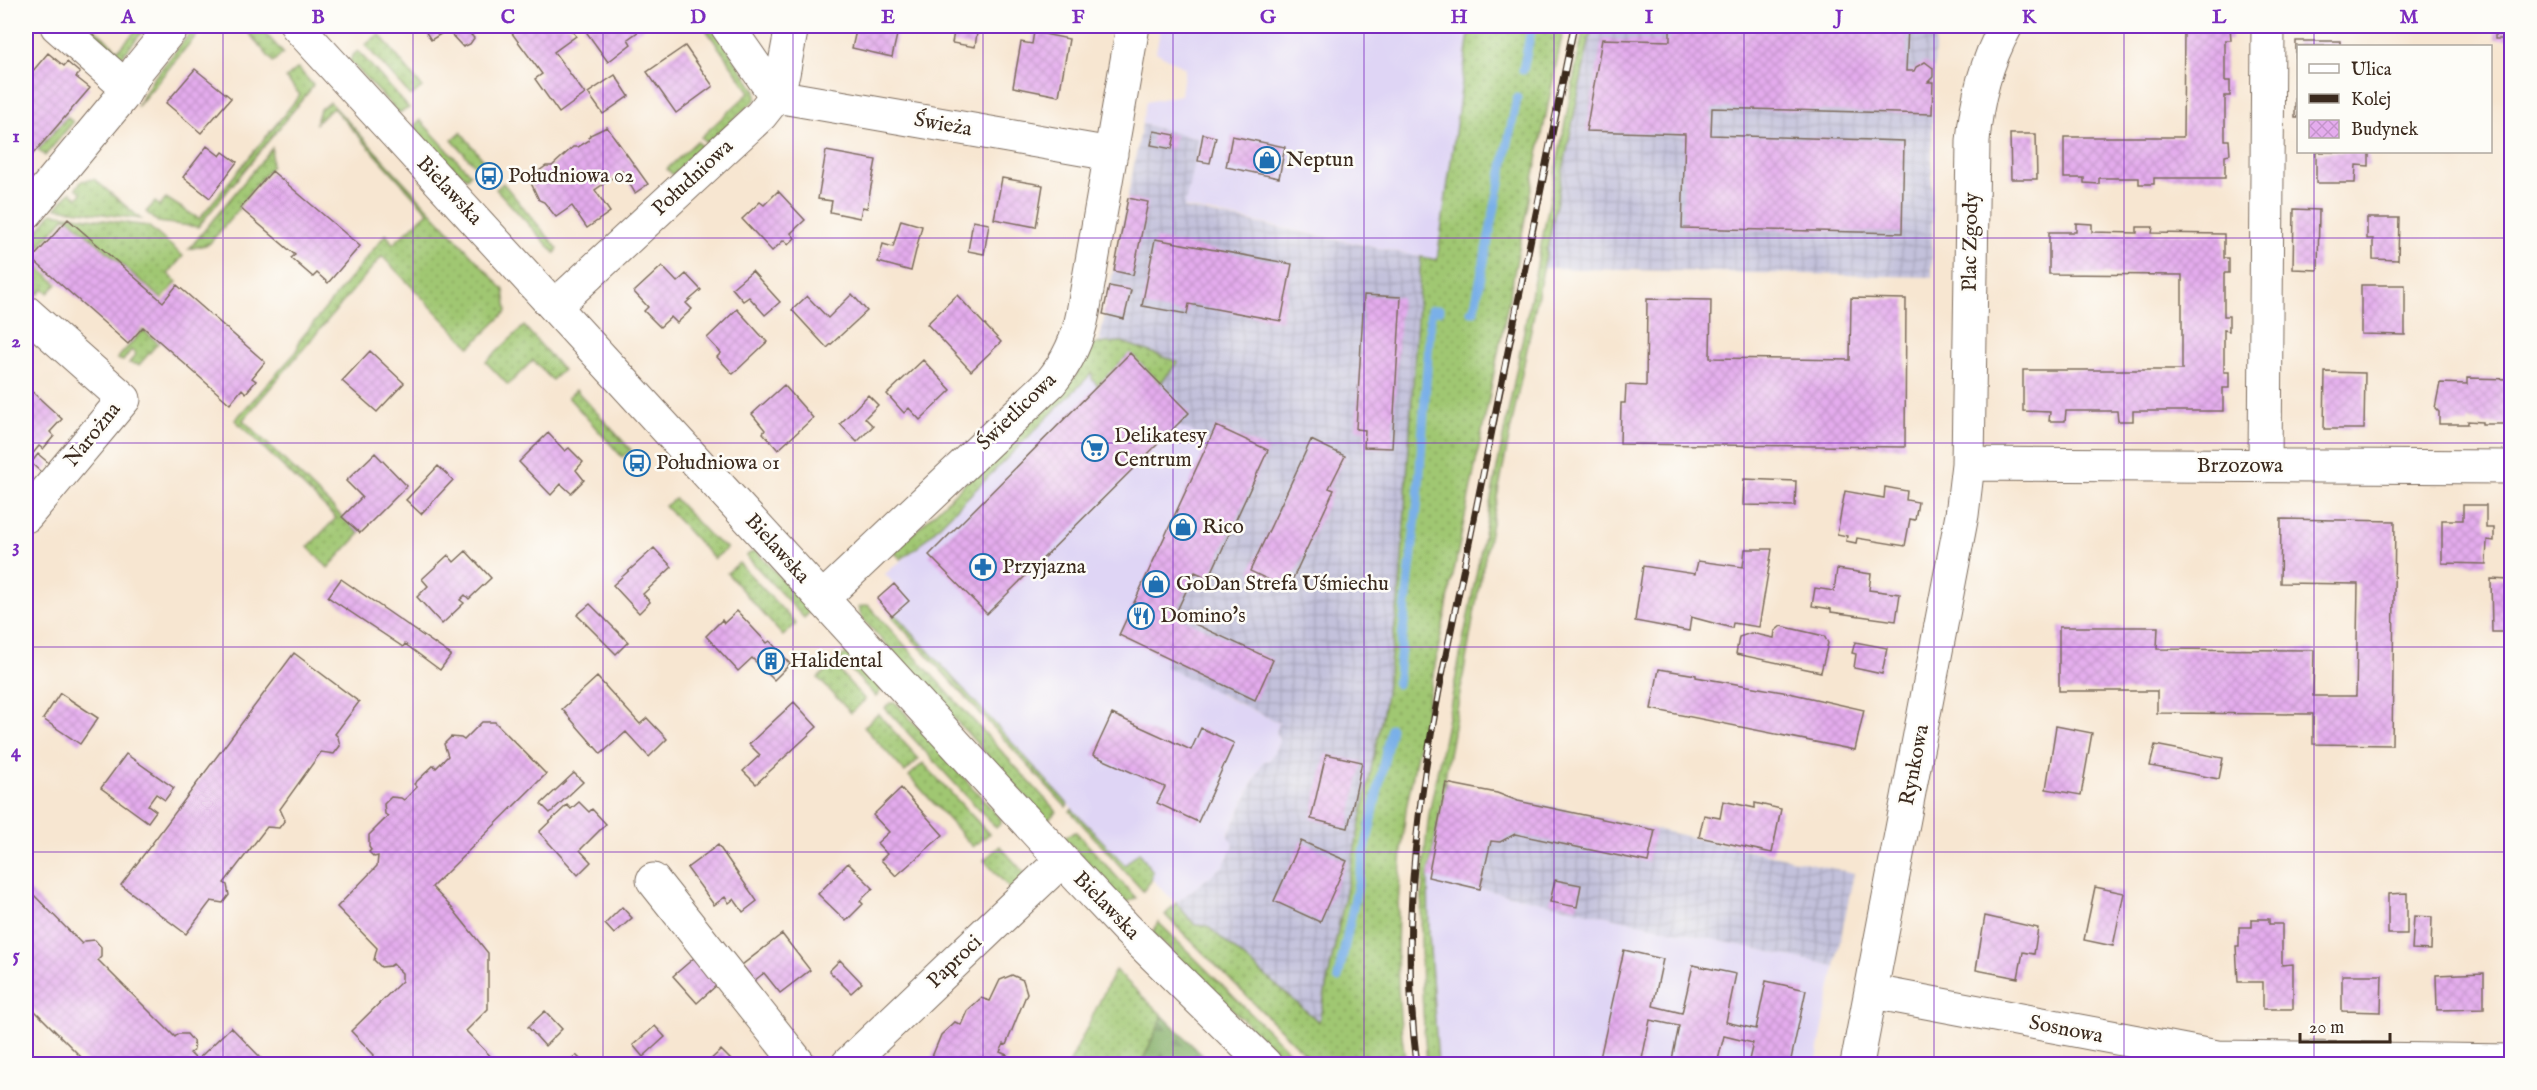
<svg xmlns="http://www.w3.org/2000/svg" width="2537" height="1090" font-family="'IM FELL English',serif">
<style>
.built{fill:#dfd5f5}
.industrial{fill:url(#industrial-grid)}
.grass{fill:url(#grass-dots);stroke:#6e7848;stroke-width:1.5}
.forest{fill:url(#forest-firs);stroke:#5e6b41;stroke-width:1.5}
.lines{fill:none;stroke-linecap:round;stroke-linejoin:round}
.stream{stroke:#7ab0e8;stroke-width:9}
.building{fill:url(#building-cross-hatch)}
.minor-casing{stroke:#7d6c5d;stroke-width:35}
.minor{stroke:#fff;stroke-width:33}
.rail-casing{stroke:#3b2a1e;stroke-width:7}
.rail{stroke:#fdfcf7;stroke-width:4.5;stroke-dasharray:14;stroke-linecap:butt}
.grid{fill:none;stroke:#7b2cbf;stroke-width:1.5;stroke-opacity:0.55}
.labels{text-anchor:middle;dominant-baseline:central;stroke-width:5;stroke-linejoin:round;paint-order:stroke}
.street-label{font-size:21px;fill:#3b2a1e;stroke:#fdfcf7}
.poi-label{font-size:21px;fill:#3b2a1e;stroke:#fdfcf7;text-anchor:start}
.neatline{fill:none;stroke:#7b2cbf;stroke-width:2}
.grid-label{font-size:20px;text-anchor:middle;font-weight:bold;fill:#7b2cbf}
</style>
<defs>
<pattern id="industrial-grid" width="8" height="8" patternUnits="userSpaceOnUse" patternTransform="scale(1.5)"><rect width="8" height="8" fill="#c3c1db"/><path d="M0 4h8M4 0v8" fill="none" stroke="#a8a6bc"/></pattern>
<pattern id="grass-dots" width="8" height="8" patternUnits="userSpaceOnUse" patternTransform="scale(1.5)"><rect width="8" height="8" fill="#a0c772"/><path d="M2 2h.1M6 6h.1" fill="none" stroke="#84a25d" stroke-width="1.8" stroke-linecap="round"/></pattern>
<pattern id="forest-firs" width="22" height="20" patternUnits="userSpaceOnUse" patternTransform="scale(1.5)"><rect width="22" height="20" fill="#80ac64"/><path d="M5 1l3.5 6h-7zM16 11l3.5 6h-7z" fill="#6a8c52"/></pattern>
<pattern id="building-cross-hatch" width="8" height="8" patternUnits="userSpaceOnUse" patternTransform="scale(1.5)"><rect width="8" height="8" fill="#e4aced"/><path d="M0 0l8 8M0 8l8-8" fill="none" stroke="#c494cb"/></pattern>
</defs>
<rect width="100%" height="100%" fill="#fdfcf7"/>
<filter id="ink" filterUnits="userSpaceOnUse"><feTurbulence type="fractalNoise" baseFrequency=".0167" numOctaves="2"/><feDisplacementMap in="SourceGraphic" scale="12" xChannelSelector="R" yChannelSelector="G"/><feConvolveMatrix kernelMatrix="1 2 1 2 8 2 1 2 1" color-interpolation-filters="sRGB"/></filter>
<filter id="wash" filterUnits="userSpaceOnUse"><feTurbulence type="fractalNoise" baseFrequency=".008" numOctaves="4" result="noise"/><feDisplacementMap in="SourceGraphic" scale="24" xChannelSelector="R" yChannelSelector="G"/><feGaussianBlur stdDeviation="1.35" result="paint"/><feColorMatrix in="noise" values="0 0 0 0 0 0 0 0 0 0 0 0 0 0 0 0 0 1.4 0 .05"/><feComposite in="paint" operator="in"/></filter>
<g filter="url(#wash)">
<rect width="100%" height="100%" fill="#f7e6d1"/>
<path class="built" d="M1161,26H1470L1437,260L1184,207L1199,139L1142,124L1146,102L1181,95L1185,68L1156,52Z
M1100,339L1130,353L1189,413L1177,424L1216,426L1268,450L1209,578L1195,572L1175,615L1165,659L1216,690L1221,695L1279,723L1276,732L1280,740L1270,760L1263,762L1228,835L1234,845L1223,866L1176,903L1152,879L1136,878L895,614L909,601L885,574L919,546L1093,372Z
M1428,877L1835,966L1816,1064H1438L1429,934Z"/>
<path class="industrial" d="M1592,26H1936L1932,114V277L1543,268Z
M1142,124L1199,139L1184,208L1421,257L1400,588L1384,707L1319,1023L1207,926L1195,925L1176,903L1223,866L1234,845L1228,836L1263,762L1270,760L1280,740L1276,732L1279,723L1166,667L1165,659L1175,615L1195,572L1209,578L1268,450L1216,426L1210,440L1177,425L1189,413L1130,353L1100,339Z
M1446,783L1854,873L1835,966L1428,877Z"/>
<path class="grass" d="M84,26H91L118,50L140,26H147L118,62L80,33Z
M196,26H204L137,107L153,79Z
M243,26H259L283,53L273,62Z
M1470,26H1564L1406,809C1397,893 1392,980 1406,1064H1315L1165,915L1176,903L1195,925L1207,926L1319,1022L1384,707L1400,588L1421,257L1437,260Z
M1584,26H1592L1478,592L1444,783H1446L1428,877L1429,934L1438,1064H1427C1419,980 1418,898 1429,814Z
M713,27L756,91V99L707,144L701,137L750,92L707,31Z
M379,34L422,87L411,96L365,45Z
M358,51L409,108L399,113L350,61L352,56Z
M298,68L313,85L310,90L198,227L158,222L146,212L155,202L160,206L166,198L199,219L300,95L286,78Z
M330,102L504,290L507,311L470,347L382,256L243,420L359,533L365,528L328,568L308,547L336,518L235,420L297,351L299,341L386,234L393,244L428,212L333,108L316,123L320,109Z
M67,117L73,122L45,156L38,150Z
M420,120L470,174L467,178L439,157L414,130L415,125Z
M461,132L484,161L477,168L452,140Z
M697,141L703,148L673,175L667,169Z
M272,148L271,167L238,207L239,209L209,244L189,249Z
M94,179L141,219L56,208L70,192L78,198L82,193L76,188L82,181Z
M503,183L558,249L555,253L496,189Z
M52,213L148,226L183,256L168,274L177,282L162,299L66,216L29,259L57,284L48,293L43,289L38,295L26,283V245Z
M524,326L563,370L552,380L533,360L508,385L486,362Z
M143,330L158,343L139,365L129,363L136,354L131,350L123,361L117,359Z
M1122,342L1178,362L1160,384L1130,354L1098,386L1092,379V373L919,546L901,559L894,552L1075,377L1092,344Z
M576,390L631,450L622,457L568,397Z
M675,499L713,539L727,548L714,559L665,506Z
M752,552H757L809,609L808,614L804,618L746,556Z
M739,563L796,624L783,636L727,573Z
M868,605L1057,812L1047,820L862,618L858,607Z
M895,614L1068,804L1066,807L894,619L892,616Z
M845,654H850L882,688L876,697L840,658Z
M833,664L865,700L851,713L818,678Z
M890,703H896L1001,819V823L996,828L885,708Z
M878,714L919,759L905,772L864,727Z
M923,763L989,834L973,847L909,776Z
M1072,809L1125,865L1139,852L1153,872L1151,881L1143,891L1070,811Z
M1076,832L1136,898L1125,903L1063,837Z
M1000,846L1026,875L1011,890L984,860Z
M1158,922L1302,1064H1289L1153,933Z
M1115,970L1163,1016L1141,1064H1069Z"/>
<path class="forest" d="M1163,1016L1211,1064H1141Z"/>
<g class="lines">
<path class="stream" d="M1523,70L1532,26
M1471,311H1474L1517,98
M1397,684L1418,499L1431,310H1440
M1338,978L1391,728"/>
</g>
<g id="blocks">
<path class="building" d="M428,26H485L471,35L474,38L470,44L463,47L447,30L431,40L425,31L430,27Z
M519,26H569L576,36L554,52L585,94L559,113L535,79L542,74L511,32Z
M582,26H646L628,39L631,44L608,62Z
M857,26H899L892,57L852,48Z
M955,26H978L975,47L952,43Z
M1670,26L1908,27L1906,71H1914L1916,67L1925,62L1933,68V77L1928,82H1933L1932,114L1712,108L1711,135L1904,141L1902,233L1682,228L1685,134L1586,131L1602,39L1670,41Z
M2184,26H2230L2231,40H2225V81H2230V96H2225V140H2229L2230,154L2225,155V178H2154V184H2139V178H2099V184L2084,183V178H2064V137H2183Z
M2512,28V39H2495V29Z
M1034,32L1069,39L1059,96L1013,87L1021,42L1032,44Z
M2296,41H2340V46H2298V118H2295Z
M685,46L713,86L676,113L647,72Z
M48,53L64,66L67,62L80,73L76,77L90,88L26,162V79Z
M195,69L231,98L201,133L166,103Z
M615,75L629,96L603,114L588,93Z
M607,127L648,184L635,193L622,171L595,190L610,212L587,228L572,206L556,217L544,202L539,200L530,181L537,176L539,171L546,166H552L573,147H578L588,141L590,135Z
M1154,131L1175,135L1172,149L1151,145Z
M1203,134L1216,137L1210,163L1198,161Z
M2010,134H2036L2037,179H2011Z
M1232,136L1285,147L1279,178L1226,167Z
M207,146L220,156L223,152L237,162L210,198L183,177Z
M826,151L876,160L867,208L862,207L860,218L830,212L832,201L818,199Z
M2316,152H2369V166L2356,165L2355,183H2316Z
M272,171L360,246L328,283L317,273L313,277L291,258L295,255L240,208Z
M1002,178L1043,185L1036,227L994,219Z
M778,191L805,220L791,233L795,238L788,245L784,240L772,251L742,219L760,202L764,205Z
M1128,198L1148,202L1133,275L1114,271Z
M2294,209L2319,210L2318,270L2293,269Z
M2367,218H2399L2398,260L2373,259V239H2367Z
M68,219L163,302L177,285L265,362L252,378L256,381L246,393L242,389L230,404L143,327L128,344L32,259Z
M901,220L922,226L911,271L878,262L883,244L893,247Z
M973,221L989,224L984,254L968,251Z
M2076,223L2092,224V232L2137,233V227H2153L2152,233L2224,234V258H2229V273H2224V316H2229V331L2224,330V372H2229V388H2223V411H2133V421H2118L2117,411H2066L2065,421H2049L2050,412L2023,411V370H2182V275L2049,274V232H2076Z
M1155,239L1292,264L1281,321L1189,304L1187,314L1142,306Z
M662,266L677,282L686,274L701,290L686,303L692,309L677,323L671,317L660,327L644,311L648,307L634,292Z
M752,271L780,302L765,315L749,297L743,301L732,288Z
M2361,285H2405V335L2361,334Z
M1109,286L1131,290L1124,319L1103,314Z
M852,294L867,311L827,348L792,310L807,296L828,318Z
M957,295L1001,342L971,371L927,324Z
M1364,295L1401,297L1392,448L1364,447L1365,430L1356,429Z
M1851,298L1906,299L1905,447L1620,444L1621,403H1625L1626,385L1646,386L1647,299L1711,300L1710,358L1850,360Z
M737,309L767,342L733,374L717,357L721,353L707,338Z
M370,351L404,383L377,412L342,381Z
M1130,353L1189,413L987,614L929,555Z
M923,360L951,390L920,420L909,408L904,413L887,394Z
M2325,372L2365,373L2364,429H2324Z
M2467,378L2512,379V424H2482V422L2468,421V424H2439V412L2435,408L2440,383L2467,384Z
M784,385L813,418L778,450L763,433L765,430L752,414Z
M26,386L62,419L50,432L54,436L43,449L39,446L26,462Z
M868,395L878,405L865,418L873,426L857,442L840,424Z
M1216,426L1268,450L1209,578L1195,572L1175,615L1273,660L1255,700L1119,635Z
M548,433L565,451L569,448L583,462L576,470L584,480L571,493L561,484L551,495L519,462Z
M1311,440L1345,456L1329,488L1334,490L1288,589L1250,571Z
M375,453L407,486L360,533L342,517L362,497L346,481Z
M38,454L50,464L42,473L31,463Z
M438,466L453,480L421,514L406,500Z
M1744,479L1796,481L1795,506L1743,505Z
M1885,487L1907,491L1906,500L1918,502L1915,520L1910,519L1905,546L1857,538L1856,543L1846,541L1847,536L1837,534L1845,491L1884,498Z
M2463,505H2486V528H2494V541L2487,540L2486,564L2442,563V520H2463Z
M2281,519L2395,521L2392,745L2313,744V714L2157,713V691H2059V627H2158L2157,649L2314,650L2313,696H2356L2358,584L2280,583Z
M654,548L672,567L643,594L650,602L639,613L613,585Z
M1745,549H1772L1759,627L1733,623L1732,628L1691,617L1689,631L1635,621L1643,566L1695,574L1698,561L1743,567Z
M466,551L491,578L469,599L465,595L460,600L464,603L442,624L417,597L428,586L422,579L448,555L454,562Z
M1837,569L1871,574L1869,590L1900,594L1896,621L1831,612V609L1812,606L1815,588L1834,591Z
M341,579L451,655L440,670L405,644L403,647L328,597Z
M2491,579L2510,580V632H2492Z
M894,584L909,601L892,616L877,599Z
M590,604L628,642L616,654L577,615Z
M737,611L767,643L770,641L790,664L774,680L752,658L738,671L706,636L722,620L724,623Z
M1781,626L1824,636L1828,643L1821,672L1736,654L1739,637L1751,633L1774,638L1775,631Z
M1855,642L1887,648L1882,674L1854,668L1856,654L1852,653Z
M294,653L359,702L335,734L338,737L340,746L334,754L321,752L280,809L285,820L279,828L267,827L224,883L227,885L229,895L223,903L211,901L186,934L121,885Z
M1659,669L1696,675V677L1789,693L1864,710L1855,750L1651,709Z
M597,677L640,724L647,718L667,739L649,757L626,732L601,754L562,709Z
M60,693L98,718L80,744L43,719Z
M794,702L817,727L756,784L743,771L760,755L749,744Z
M1112,714L1191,750L1201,728L1234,743L1198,822L1157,803L1165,787L1093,755Z
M482,722H495L546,774L432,887L452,908L488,953V1009L466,1031L498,1064H371L374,1055L351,1031L402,981V973L393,964L390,966L381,967L374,960L377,948L337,907L377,866L378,856L374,857L369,852L371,850L369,847V835L388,816L385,814L384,804L391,797L401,798L404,800L417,787L414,784L434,765L436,768L448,756L444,744L451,737L461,738L464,740Z
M2056,726L2092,733L2081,795L2046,789Z
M2155,745L2223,758L2219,779L2150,766Z
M126,754L174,788L165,800L156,794L148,805L156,811L148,822L101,788Z
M1326,754L1362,762L1348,828L1311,819Z
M574,773L583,782L550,813L541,804Z
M1446,783L1497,793L1518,801L1655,830L1648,862L1515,834L1500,842L1491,841L1480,889L1428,877Z
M901,788L943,835L896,876L881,860L887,854L877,843L889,832L873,815Z
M1723,801L1755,808V803L1781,809L1772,853L1699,837L1704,815L1720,818Z
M579,802L589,812L592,809L606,824L580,850L591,862L578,875L539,832L567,805L571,809Z
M1301,841L1347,861L1320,922L1274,901Z
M718,845L757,901L743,912L734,899L729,903L725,897L714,905L687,868Z
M848,863L873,888L860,901L863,904L846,921L818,894Z
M1555,880L1581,885L1577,907L1550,902Z
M26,887L82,944L85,941L95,940L101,947V957L98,960L175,1037L178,1034H187L193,1041L194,1050L190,1053L197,1060L231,1027L262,1059L257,1064H88L26,1002Z
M2095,887L2124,893L2113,946L2084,940Z
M2407,893V934H2388V894Z
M622,907L632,918L614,934L605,924Z
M1985,916L2038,928L2034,954L2023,952L2018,978L1976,970Z
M2414,916L2432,917L2431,950L2412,949Z
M2252,919H2269V924H2282V965L2293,964V1009H2263V982H2238L2236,946H2239V927H2252Z
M782,934L810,970L780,993L764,973L754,981L742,965Z
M1624,950L1663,959L1653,1006L1682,1013L1693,965L1736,974L1726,1022L1756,1029L1766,981L1806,990L1790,1064H1748L1753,1043L1724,1036L1717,1064H1671L1679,1026L1650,1020L1641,1064L1600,1058Z
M694,958L718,984L697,1003L673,976Z
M840,960L862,983L851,993L829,971Z
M2484,973V1009L2437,1010L2436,975Z
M1012,975L1023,980L1027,993L1006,1045L1004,1044L1000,1052L1007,1055L1005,1064H929L941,1035L955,1022L961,1025L967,1011L981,998L990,1001L1000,980Z
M2342,975H2382L2381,1012L2342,1011Z
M545,1011L562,1029L545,1046L528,1027Z
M655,1026L665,1037L643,1057L633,1045Z
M721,1050L735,1064H706Z
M576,1055L585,1064H566Z"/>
</g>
</g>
<g filter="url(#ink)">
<use href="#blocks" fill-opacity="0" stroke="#7d6c5d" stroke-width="1.5"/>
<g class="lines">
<defs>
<path id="minor" d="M57,26L127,88
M297,26L1062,860L1127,929L1265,1064
M727,26L776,96L1111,154
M26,213L122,97L138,69L173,26
M555,306L761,115L776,96L783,74L792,26
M26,312L124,399L26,516
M1968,464L2512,467
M2265,466L2268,26
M822,599L1051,382C1068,361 1078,340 1083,313L1133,26
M653,880L799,1064
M1873,992L2217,1057L2512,1061
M848,1064L1062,860
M1857,1064L1962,515L1968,464L1973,142C1976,101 1986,62 2006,26"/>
</defs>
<use href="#minor" class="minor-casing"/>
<use href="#minor" class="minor"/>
<defs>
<path id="rail" d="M1417,1064C1393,880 1436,704 1473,524C1506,358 1540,192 1574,26"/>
</defs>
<use href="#rail" class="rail-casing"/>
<use href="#rail" class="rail"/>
</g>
</g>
<path class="grid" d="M223,26V1064M413,26V1064M603,26V1064M793,26V1064M983,26V1064M1173,26V1064M1364,26V1064M1554,26V1064M1744,26V1064M1934,26V1064M2124,26V1064M2314,26V46M2314,152V1064M26,238H2512M26,443H2512M26,647H2512M26,852H2512"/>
<defs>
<symbol id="shop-ring" viewBox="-11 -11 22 22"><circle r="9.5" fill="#fdfcf7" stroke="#1f6fb2" stroke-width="1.5"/><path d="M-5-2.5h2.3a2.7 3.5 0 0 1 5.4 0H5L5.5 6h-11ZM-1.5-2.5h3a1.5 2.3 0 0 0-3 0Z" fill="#1f6fb2"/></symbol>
<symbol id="bus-ring" viewBox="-11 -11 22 22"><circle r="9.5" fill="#fdfcf7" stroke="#1f6fb2" stroke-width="1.5"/><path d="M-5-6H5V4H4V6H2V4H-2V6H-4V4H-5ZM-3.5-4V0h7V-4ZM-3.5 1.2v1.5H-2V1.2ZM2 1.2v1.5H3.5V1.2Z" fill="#1f6fb2"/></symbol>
<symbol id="supermarket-ring" viewBox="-11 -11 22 22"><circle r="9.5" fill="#fdfcf7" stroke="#1f6fb2" stroke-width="1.5"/><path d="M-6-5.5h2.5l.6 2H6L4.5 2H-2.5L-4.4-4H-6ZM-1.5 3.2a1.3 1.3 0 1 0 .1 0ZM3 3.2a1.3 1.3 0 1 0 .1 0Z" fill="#1f6fb2"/></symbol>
<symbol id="pharmacy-ring" viewBox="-11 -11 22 22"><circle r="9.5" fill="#fdfcf7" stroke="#1f6fb2" stroke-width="1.5"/><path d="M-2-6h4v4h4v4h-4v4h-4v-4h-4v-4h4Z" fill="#1f6fb2"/></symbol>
<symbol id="restaurant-ring" viewBox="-11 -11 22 22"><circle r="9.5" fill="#fdfcf7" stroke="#1f6fb2" stroke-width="1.5"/><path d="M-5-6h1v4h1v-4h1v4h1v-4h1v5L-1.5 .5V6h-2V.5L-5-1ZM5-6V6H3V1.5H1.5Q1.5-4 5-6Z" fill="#1f6fb2"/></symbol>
<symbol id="building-ring" viewBox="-11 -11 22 22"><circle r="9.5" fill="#fdfcf7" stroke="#1f6fb2" stroke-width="1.5"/><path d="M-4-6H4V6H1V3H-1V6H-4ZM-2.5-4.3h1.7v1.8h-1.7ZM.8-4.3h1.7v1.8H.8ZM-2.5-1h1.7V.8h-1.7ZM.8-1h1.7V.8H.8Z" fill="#1f6fb2"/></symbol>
</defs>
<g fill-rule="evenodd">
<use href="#shop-ring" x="1252" y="145" width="30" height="30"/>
<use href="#bus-ring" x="474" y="161" width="30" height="30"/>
<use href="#supermarket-ring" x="1080" y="433" width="30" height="30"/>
<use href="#bus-ring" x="622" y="448" width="30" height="30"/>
<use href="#shop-ring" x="1168" y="512" width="30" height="30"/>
<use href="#pharmacy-ring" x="968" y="552" width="30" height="30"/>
<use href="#shop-ring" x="1141" y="569" width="30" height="30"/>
<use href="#restaurant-ring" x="1126" y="601" width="30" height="30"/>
<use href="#building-ring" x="756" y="646" width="30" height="30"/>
</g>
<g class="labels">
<g class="street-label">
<text transform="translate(943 125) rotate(10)">Świeża</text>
<text transform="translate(693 178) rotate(-43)">Południowa</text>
<text transform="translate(449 191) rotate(47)">Bielawska</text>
<text transform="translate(1971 242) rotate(-89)">Plac Zgody</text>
<text transform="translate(1017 412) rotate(-44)">Świetlicowa</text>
<text transform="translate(93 435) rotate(-51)">Narożna</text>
<text x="2240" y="466">Brzozowa</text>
<text transform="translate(777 549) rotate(48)">Bielawska</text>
<text transform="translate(1915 765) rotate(-79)">Rynkowa</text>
<text transform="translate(1106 906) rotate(46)">Bielawska</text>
<text transform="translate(955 962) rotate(-44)">Paproci</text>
<text transform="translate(2066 1030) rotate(11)">Sosnowa</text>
</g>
<g class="poi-label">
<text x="1286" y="160">Neptun</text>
<text x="508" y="176">Południowa 02</text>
<text x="1114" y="436">Delikatesy<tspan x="1114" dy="24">Centrum</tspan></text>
<text x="656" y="463">Południowa 01</text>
<text x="1202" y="527">Rico</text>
<text x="1002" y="567">Przyjazna</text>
<text x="1176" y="584">GoDan Strefa Uśmiechu</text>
<text x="1160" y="616">Domino's</text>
<text x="790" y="661">Halidental</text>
</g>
</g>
<rect width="2537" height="1090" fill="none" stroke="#fdfcf7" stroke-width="66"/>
<rect x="2297" y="45" width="195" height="108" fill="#fdfcf7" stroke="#afa8a0" stroke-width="1.5"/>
<rect x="2309" y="64" width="30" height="9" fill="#ffffff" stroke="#afa8a0" stroke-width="1.5"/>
<text x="2351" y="75" font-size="18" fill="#3b2a1e">Ulica</text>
<rect x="2309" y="94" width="30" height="9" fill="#3b2a1e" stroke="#afa8a0" stroke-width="1.5"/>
<text x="2351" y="105" font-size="18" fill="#3b2a1e">Kolej</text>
<rect x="2309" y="120" width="30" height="18" fill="url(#building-cross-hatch)" stroke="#afa8a0" stroke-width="1.5"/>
<text x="2351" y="135" font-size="18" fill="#3b2a1e">Budynek</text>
<path d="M2300 1033v9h90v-9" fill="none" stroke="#3b2a1e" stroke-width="3"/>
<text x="2309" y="1033" font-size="18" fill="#3b2a1e" stroke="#fdfcf7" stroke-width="4.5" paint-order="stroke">20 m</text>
<rect x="33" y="33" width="2471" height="1024" class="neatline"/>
<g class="grid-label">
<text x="128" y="23">A</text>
<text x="318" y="23">B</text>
<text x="508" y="23">C</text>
<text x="698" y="23">D</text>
<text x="888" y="23">E</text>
<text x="1078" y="23">F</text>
<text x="1268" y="23">G</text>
<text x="1459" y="23">H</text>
<text x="1649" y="23">I</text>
<text x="1839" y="23">J</text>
<text x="2029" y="23">K</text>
<text x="2219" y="23">L</text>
<text x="2409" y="23">M</text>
<text x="16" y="142">1</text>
<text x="16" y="347">2</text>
<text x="16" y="552">3</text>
<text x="16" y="757">4</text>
<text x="16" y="961">5</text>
</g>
</svg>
